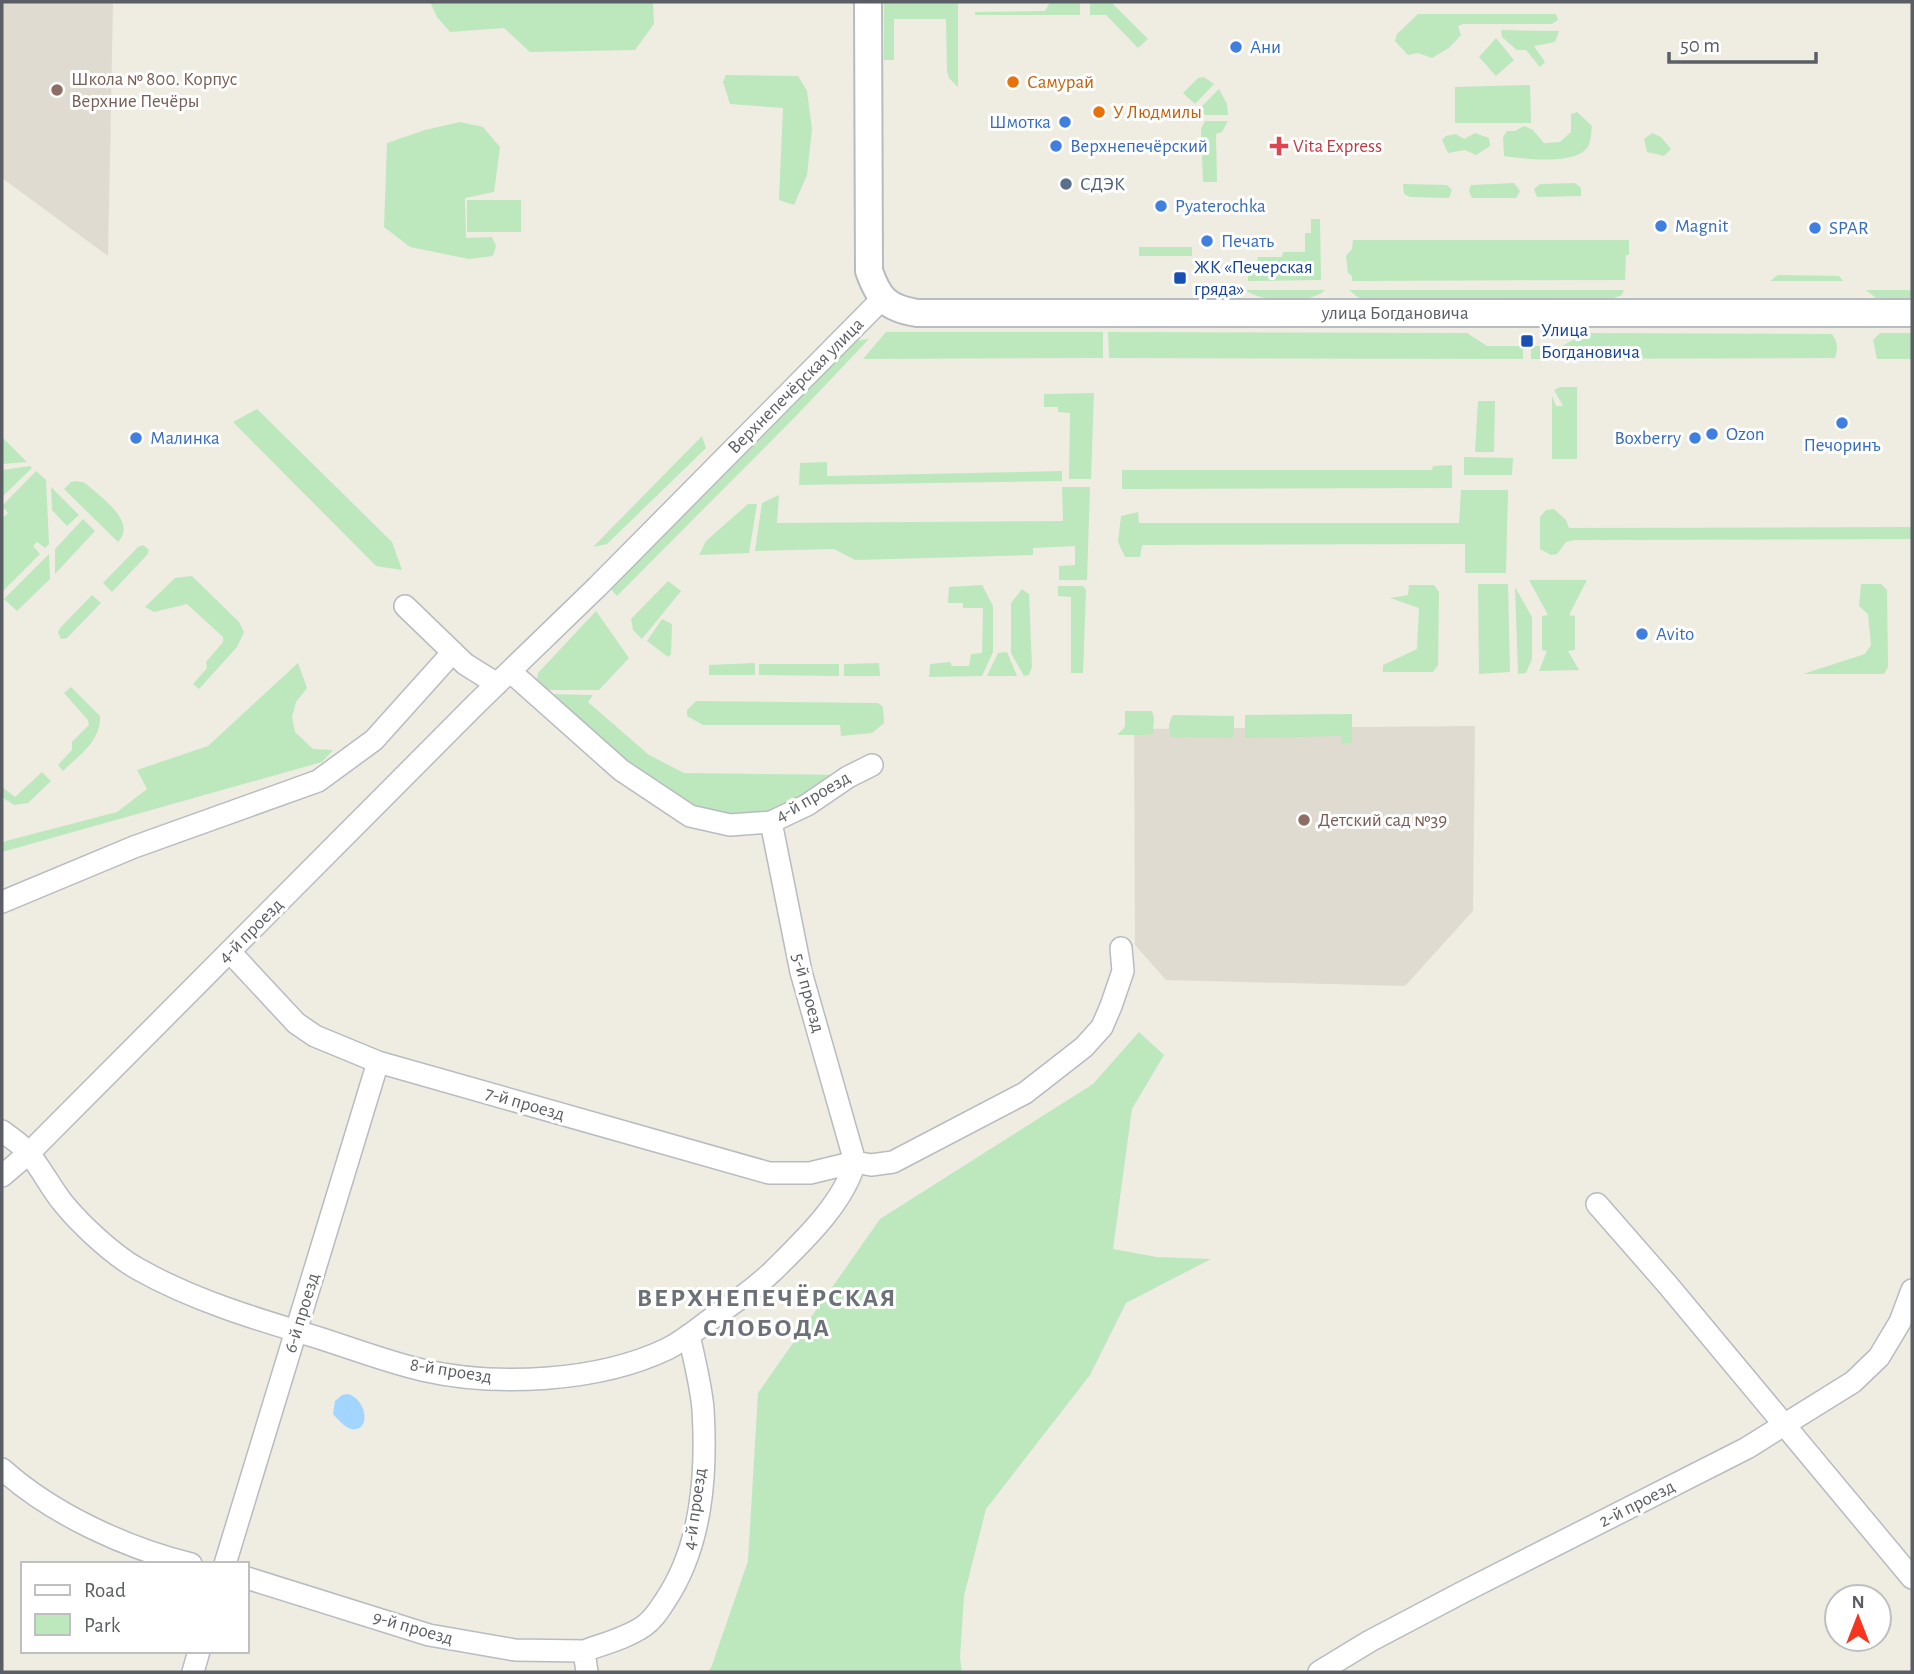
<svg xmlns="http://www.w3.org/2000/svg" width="1914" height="1674" font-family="'Alegreya Sans',sans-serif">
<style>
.education{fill:#dfdbd1}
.green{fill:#bde8bd}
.water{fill:#a2d5ff}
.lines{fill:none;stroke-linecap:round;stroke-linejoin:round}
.minor-casing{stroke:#b8bbc0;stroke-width:24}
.tertiary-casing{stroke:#b8bbc0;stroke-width:30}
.minor{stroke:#fff;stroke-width:21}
.tertiary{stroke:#fff;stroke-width:26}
.shop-dot{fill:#3f7fe0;stroke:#fff;stroke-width:2.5}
.food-dot{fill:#e8710a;stroke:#fff;stroke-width:2.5}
.education-dot{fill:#8d6e63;stroke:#fff;stroke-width:2.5}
.health-dot{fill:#e0444e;stroke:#fff;stroke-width:2.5}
.service-dot{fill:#5c6f8a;stroke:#fff;stroke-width:2.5}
.transit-dot{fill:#1a4fb4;stroke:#fff;stroke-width:2.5}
.labels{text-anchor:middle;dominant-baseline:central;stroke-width:6;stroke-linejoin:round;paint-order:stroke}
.shop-label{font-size:19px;fill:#366cbe;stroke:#fff;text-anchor:start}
.education-label{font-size:19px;fill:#785e54;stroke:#fff;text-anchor:start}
.food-label{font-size:19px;fill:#c56008;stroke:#fff;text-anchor:start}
.health-label{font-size:19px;fill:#be3a42;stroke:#fff;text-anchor:start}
.service-label{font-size:19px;fill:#4e5e75;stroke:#fff;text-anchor:start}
.transit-label{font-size:19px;fill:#164399;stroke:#fff;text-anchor:start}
.street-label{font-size:19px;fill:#5b5f65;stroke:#fff}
.district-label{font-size:26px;font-weight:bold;letter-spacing:2px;fill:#6c7177;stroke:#fff}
</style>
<rect width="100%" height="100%" fill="#efece2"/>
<path class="education" d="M2,2H113L108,256L2,178Z
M1475,726L1473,911L1405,986L1166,980L1135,945L1134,729Z"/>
<path class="green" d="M430,2H653L654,24L635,50L530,52L504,28L450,32L437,17Z
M884,2H958V87L949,78L947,71L946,19H894V60H884Z
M1050,2H1080V15H975V12L1045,11Z
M1090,2H1111L1148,39L1138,48L1106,15H1090Z
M1418,14H1556L1558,20L1552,24H1463L1458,26L1461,35L1449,48L1432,58L1418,53L1408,55L1395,41L1397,34Z
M1501,30L1559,31L1555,42L1534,46L1545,62L1540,67L1526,50H1517L1502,37Z
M1496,38L1514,60L1496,76L1479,57Z
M726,75L798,76L807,91L812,129L807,175L794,205L779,200L783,108L730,104L723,82Z
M1204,77L1214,84L1195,104L1183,93L1198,78Z
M1530,85L1531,123H1455V87Z
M1219,89L1227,104L1228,115H1205L1199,109Z
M1577,112L1592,126C1591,133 1591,143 1587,148C1574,165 1524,159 1504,156L1503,137L1507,131H1515L1524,126L1533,130L1544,143L1560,142L1571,132V114Z
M1205,121H1228L1222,132L1216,134L1217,182H1203L1201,129Z
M460,122L483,127L500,147L494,192L465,198L466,238L492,237L496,246L493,256L469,259L410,247L384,227L387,143L425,130Z
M1475,133L1489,138L1490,146L1476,155L1465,150L1448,153L1442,140L1446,136L1456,134L1464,139Z
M1652,133L1661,137L1671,149L1664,156L1647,152L1644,139Z
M1514,183L1520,191L1516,198H1472L1469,191L1471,185Z
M1575,183L1581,188V196L1537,197L1534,189L1540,184Z
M1403,184L1447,185L1452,190L1449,198L1410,197L1404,194Z
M467,200H521V232H467Z
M1311,219H1320L1321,280L1248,281V263H1257L1258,257H1282L1283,252H1305V233H1311Z
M1353,240H1629V255H1626L1625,280L1352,281V276L1348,273L1346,256L1352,249Z
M1139,247H1192V256H1139Z
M1778,275L1839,276L1843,281H1770Z
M1246,290H1325C1312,304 1260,303 1246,290Z
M1349,290H1624L1622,295L1614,298L1360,299Z
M1866,290H1912V298H1876Z
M886,332H1103V358L863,359Z
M1108,332L1467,333L1487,346H1523V359L1109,358Z
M1586,333L1832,334C1838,342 1838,348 1835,358L1531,359V346H1562Z
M1880,333H1912V359H1877L1873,340Z
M869,339L796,416L617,596L611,589L614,581L845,342Z
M1560,387H1577V459H1552V396L1556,406H1563L1554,390Z
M1094,393L1091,479H1069L1070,413L1058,412V407H1044V394Z
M1478,401H1495L1494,452H1475Z
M257,409L392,542L402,570L376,566L233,422Z
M702,436L706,448L607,544L593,547Z
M2,437L27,462L2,464Z
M1464,457L1513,458L1512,475H1464Z
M827,462V476L1062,471V481L799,485L800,463Z
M1452,465V488L1122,489V470H1432L1433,466Z
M30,466L32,468L2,497V470Z
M36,471L46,480L49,544L45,548L37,542L33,546L40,554L2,592V518L8,513L2,506Z
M77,481L85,483C99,496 138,521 118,542L64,489L71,482Z
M51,487L79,515L67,526L52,510Z
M1062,487H1090L1087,580H1059V566L1075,565V546L1033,548V555L855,560L834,549L755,551L762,503L779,495L777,523L1063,521Z
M1461,490H1508L1506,573H1465V544L1142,545L1140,557H1125L1118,542L1121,516L1138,512L1139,523H1459Z
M748,504H757L749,553L699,555L706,541Z
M1554,509L1566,520L1569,528L1912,527V539L1575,540L1566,542L1557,554L1551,555L1540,549V517L1546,510Z
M83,519L95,531L55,574V549Z
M143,545L149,550L147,555L112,592L103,583L138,547Z
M49,554L50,579L17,611L4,599Z
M192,576L239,622L244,632L237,647L199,689L193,684L207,668L206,662L223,642V637L187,604L154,612L145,607L175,578Z
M1529,580H1587L1569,615L1575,616V650L1568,651L1579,670L1539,671L1547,651L1542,650V616L1548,615Z
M668,581L681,591L642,639L633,630L631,619Z
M1478,584H1508L1510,672L1479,674Z
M1861,584H1881L1887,590L1888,667L1884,674H1803L1865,654L1871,645L1868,614L1859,606Z
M982,585L993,606V652L982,676L929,677L930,664L950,662L952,666H969L971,654L982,653L983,608H963V603H948L949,587Z
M1409,585H1434L1439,592L1438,665L1433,672H1383V665L1417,649L1419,608L1390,598L1408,595Z
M1058,586H1083L1086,590L1083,673H1071V597L1058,596Z
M1515,587L1532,617V659L1526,673L1518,674Z
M1022,589L1029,594L1032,667L1029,675L1024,676L1011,653V603Z
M92,595L101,603L67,638L61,639L58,633L60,628Z
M596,611L629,658L599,690H547L536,685L538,673Z
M662,619L672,624L671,654L668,657L647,641Z
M1007,652L1017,676H987L998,653Z
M298,663L307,688L296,702L292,717L295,732L313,749L333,750L322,762L2,852V842L117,812L147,789L137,770L208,746Z
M755,663V675H709V665Z
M879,663L880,676H844V664Z
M759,664H839V676L759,675Z
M71,687L100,716C101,741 79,755 63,771L58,765L72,750V742L89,725L88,720L64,693Z
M547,694L593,695L588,702L649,755L684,773L852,775L776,820L690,816Z
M696,701L878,703L883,707L884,723L872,733L841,736L840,725H703L687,716V710Z
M1125,711H1152L1154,718L1153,733L1148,735H1117L1125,727Z
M1352,714V743L1341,744V736L1245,738V715Z
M1173,715L1234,716V735L1232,738L1172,737C1167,730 1169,722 1173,715Z
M42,772L51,781L28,803L14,805L2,797V787L15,797Z
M1139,1032L1164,1055L1132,1109L1113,1249L1157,1257L1211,1259L1126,1303L1090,1375L986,1509L964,1596L960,1658L962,1672H707L711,1668L748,1561L758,1393L880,1219L1093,1084Z"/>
<path class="water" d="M348,1394C368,1400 371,1433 351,1429C344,1427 338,1419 333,1414L335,1401L342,1395Z"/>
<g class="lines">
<defs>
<path id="minor" d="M405,606L465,664L497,684
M511,672L621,770L690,816L730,825L771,822L807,805L848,777L872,765
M771,822L801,972L855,1162
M2,902L134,847L318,781L374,740L453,652
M230,952L296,1023L315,1036L378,1062L769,1173H810L855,1162L871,1165L893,1162L1025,1093L1084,1047L1102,1027L1111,1006L1123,971L1121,948
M2,1131C11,1138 23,1145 30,1155C42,1170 51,1188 63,1203C81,1225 113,1255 138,1269C193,1300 256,1319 316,1337C351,1348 387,1362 422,1370C496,1387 598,1382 667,1349C683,1341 696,1330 711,1319C733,1304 754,1289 773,1271C804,1240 843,1204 855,1162
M2,1176L29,1153L477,703L597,587L882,299
M1597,1204L1667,1284L1912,1578
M2,1469C52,1514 126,1548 191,1564
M225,1564L378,1062
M247,1578L429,1635L515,1650L584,1651
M193,1672L199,1651
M587,1672L584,1651C603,1644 627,1638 644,1626C653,1620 659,1610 665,1601C702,1546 707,1475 703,1409C701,1385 694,1359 689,1335
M1319,1672L1370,1641L1463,1592L1747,1448L1853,1382L1879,1357L1900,1322L1912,1290"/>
<path id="tertiary" d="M868,2L869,271C879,299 887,308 917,313H1912"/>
</defs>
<use href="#minor" class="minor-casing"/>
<use href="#tertiary" class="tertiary-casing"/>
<use href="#minor" class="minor"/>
<use href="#tertiary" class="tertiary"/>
</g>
<g class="shop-dot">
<circle cx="1236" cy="47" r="7"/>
<circle cx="1065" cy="122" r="7"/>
<circle cx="1056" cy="146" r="7"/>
<circle cx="1161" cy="206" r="7"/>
<circle cx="1661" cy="226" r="7"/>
<circle cx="1815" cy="228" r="7"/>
<circle cx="1207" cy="241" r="7"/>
<circle cx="1842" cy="423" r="7"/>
<circle cx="1712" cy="434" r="7"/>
<circle cx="136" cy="438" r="7"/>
<circle cx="1695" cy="438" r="7"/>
<circle cx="1642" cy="634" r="7"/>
</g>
<g class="food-dot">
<circle cx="1013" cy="82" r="7"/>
<circle cx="1099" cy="112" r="7"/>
</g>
<g class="education-dot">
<circle cx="57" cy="90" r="7"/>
<circle cx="1304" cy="820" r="7"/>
</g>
<path class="health-dot" d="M1275.5 135.5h7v7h7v7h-7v7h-7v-7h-7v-7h7z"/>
<circle class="service-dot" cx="1066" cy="184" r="7"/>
<g class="transit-dot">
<rect x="1173" y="271" width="14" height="14" rx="3.5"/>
<rect x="1520" y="334" width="14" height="14" rx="3.5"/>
</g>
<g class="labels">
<g class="shop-label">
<text x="1250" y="47">Ани</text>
<text x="1051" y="122" text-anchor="end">Шмотка</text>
<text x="1070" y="146">Верхнепечёрский</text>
<text x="1175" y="206">Pyaterochka</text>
<text x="1675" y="226">Magnit</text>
<text x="1829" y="228">SPAR</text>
<text x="1221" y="241">Печать</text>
<text x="1726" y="434">Ozon</text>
<text x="150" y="438">Малинка</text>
<text x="1681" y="438" text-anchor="end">Boxberry</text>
<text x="1842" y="445" text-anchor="middle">Печоринъ</text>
<text x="1656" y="634">Avito</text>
</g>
<g class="education-label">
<text x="71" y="79">Школа № 800. Корпус<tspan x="71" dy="22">Верхние Печёры</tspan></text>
<text x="1318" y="820">Детский сад №39</text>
</g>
<g class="food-label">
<text x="1027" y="82">Самурай</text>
<text x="1113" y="112">У Людмилы</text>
</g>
<g class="health-label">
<text x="1293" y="146">Vita Express</text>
</g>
<g class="service-label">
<text x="1080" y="184">СДЭК</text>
</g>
<g class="transit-label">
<text x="1194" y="267">ЖК «Печерская<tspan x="1194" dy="22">гряда»</tspan></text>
<text x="1541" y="330">Улица<tspan x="1541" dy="22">Богдановича</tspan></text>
</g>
<g class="street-label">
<text x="1395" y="313">улица Богдановича</text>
<text transform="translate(796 386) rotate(-45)">Верхнепечёрская улица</text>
<text transform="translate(813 797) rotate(-30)">4-й проезд</text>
<text transform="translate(251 931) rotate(-45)">4-й проезд</text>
<text transform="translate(808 993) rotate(75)">5-й проезд</text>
<text transform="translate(525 1104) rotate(16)">7-й проезд</text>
<text transform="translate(302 1313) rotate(-73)">6-й проезд</text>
<text transform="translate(451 1371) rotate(9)">8-й проезд</text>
<text transform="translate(1637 1504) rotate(-27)">2-й проезд</text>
<text transform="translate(695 1509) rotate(-82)">4-й проезд</text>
<text transform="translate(413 1628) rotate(16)">9-й проезд</text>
</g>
<g class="district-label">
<text x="767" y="1298">ВЕРХНЕПЕЧЁРСКАЯ<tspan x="767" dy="30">СЛОБОДА</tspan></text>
</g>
</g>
<rect width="1914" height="1674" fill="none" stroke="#5b5f65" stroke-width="7"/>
<rect x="21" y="1562" width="228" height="91" fill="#ffffff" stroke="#bdbfc1" stroke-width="2"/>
<rect x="35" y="1585" width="35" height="10" fill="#ffffff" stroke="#bdbfc1" stroke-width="2"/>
<text x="84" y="1597" font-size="21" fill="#5b5f65">Road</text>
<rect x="35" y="1614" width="35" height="21" fill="#bde8bd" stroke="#bdbfc1" stroke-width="2"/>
<text x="84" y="1632" font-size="21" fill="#5b5f65">Park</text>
<g transform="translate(1858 1618)"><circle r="33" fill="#ffffff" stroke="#bdbfc1" stroke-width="2"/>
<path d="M0-5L12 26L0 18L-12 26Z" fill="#f63521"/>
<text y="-10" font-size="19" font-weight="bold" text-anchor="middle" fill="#5b5f65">N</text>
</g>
<path d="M1669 52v10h147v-10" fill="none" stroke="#5b5f65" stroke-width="3.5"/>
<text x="1680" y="52" font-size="21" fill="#5b5f65" stroke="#ffffff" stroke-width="5" paint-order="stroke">50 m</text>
</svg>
